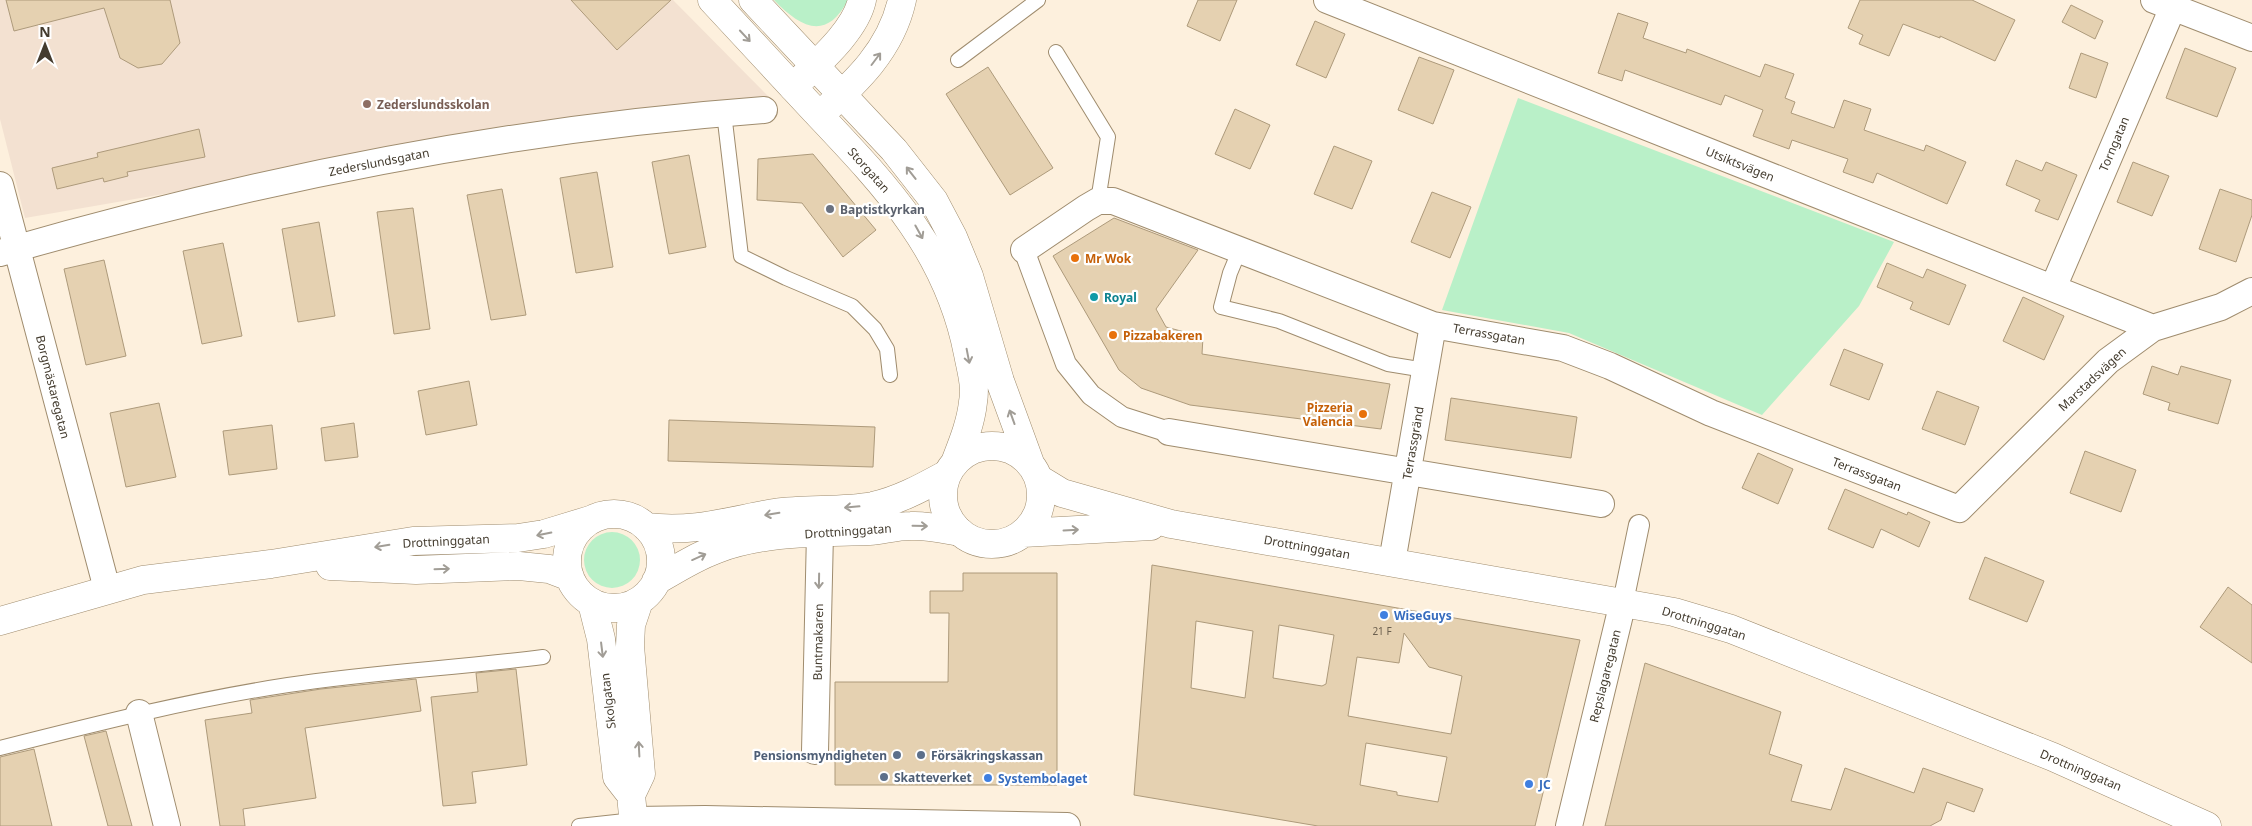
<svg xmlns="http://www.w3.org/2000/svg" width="2252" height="826" font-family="'Noto Sans',sans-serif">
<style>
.education{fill:#f3e1d1}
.green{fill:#b9f0c8}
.building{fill:#e5d1b1;stroke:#ad9a7b;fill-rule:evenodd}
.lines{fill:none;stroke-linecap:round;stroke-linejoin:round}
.service-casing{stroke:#9f8c6e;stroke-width:16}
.pedestrian-casing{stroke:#9f8c6e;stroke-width:22}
.minor-casing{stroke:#9f8c6e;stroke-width:28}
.tertiary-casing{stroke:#9f8c6e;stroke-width:29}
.secondary-casing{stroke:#9f8c6e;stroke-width:29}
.service{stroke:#fff;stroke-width:14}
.pedestrian{stroke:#fff;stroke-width:20}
.minor{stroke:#fff;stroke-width:26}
.tertiary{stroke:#fff;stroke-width:28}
.secondary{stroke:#fff;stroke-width:28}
.oneway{stroke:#a19d96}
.education-dot{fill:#8d6e63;stroke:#fff;stroke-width:2}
.worship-dot{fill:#6b7280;stroke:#fff;stroke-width:2}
.food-dot{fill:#e8710a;stroke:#fff;stroke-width:2}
.culture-dot{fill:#0f9aa8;stroke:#fff;stroke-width:2}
.shop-dot{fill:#3f7fe0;stroke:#fff;stroke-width:2}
.service-dot{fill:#5c6f8a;stroke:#fff;stroke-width:2}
.labels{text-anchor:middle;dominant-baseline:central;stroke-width:4.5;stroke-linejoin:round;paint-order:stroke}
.number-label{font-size:10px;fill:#6c604f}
.education-label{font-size:12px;font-weight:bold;fill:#785e54;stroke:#fff;text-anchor:start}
.street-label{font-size:12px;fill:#433b2e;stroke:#fff}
.worship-label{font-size:12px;font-weight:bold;fill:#5b616d;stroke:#fff;text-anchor:start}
.food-label{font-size:12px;font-weight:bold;fill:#c56008;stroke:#fff;text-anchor:start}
.culture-label{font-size:12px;font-weight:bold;fill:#0d838f;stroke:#fff;text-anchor:start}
.shop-label{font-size:12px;font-weight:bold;fill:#366cbe;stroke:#fff;text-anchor:start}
.service-label{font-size:12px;font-weight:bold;fill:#4e5e75;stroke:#fff;text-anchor:start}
</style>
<rect width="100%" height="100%" fill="#fdf0dd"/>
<path class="education" d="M0,0H673L771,99L434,147L25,218L0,119Z"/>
<path class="green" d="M774,0H848C826,42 800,27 774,0Z
M1518,98L1894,242L1859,306L1762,415L1569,333L1442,310Z
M584 560a28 28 0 1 1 56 0a28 28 0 1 1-56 0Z"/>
<path class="building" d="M6,0H170L180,43L162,64L138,68L120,58L104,8L14,31Z
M571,0H671L617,50Z
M1198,0H1237L1220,41L1187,26Z
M1860,0H1972L2015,20L1995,61L1940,36V38L1903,24L1889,56L1859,44L1863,35L1848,28Z
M2071,5L2103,21L2095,39L2062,22Z
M1618,13L1648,23L1643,38L1686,53L1687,49L1760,77L1765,64L1794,74L1785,98L1795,102L1791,113L1834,128L1844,100L1871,109L1864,130L1924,151L1926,145L1966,162L1947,204L1877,173L1873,183L1843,172L1848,159L1792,140L1789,149L1753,136L1763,110L1725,95L1721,105L1625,70L1622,81L1598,73Z
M1315,21L1345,34L1326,78L1296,65Z
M2185,48L2236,68L2217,117L2166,98Z
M2081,53L2108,63L2096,98L2069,88Z
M1419,57L1454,70L1433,124L1398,110Z
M988,67L1053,168L1010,195L946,94Z
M1235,109L1270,125L1250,169L1215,154Z
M199,129L205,157L127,172L128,176L104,182L103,178L57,189L52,168L98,157L97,153Z
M1334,146L1372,161L1352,209L1314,194Z
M813,154L876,230L843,257L802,203L757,200L758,159Z
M689,155L706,247L669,254L652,162Z
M2016,160L2042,171L2046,162L2077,175L2058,220L2035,211L2040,200L2006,185Z
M2133,162L2169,176L2152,216L2117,202Z
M597,172L613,267L576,273L560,178Z
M502,189L526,315L491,320L467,195Z
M2220,189L2252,200V215L2236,262L2199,249Z
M1432,192L1471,207L1450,258L1411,242Z
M413,208L430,329L394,334L377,212Z
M1114,218L1198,250L1156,309L1166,327L1203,337L1202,354L1390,384L1381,429L1190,405L1141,388L1119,370L1053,256Z
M319,222L335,316L298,322L282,229Z
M223,243L242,336L202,344L183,251Z
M104,260L126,356L86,365L64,269Z
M1887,263L1923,278L1927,269L1966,285L1949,325L1910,309L1913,302L1877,287Z
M2023,297L2064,316L2044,360L2003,341Z
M1844,349L1883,364L1869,400L1830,385Z
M2152,366L2178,375L2181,366L2231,380L2218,424L2168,410L2170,403L2143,394Z
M469,381L477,425L426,435L418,391Z
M1937,391L1979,407L1965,445L1922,429Z
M1451,398L1577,417L1571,458L1445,440Z
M159,403L176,477L126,487L110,413Z
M669,420L875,427L873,467L668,461Z
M354,423L358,457L325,461L321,428Z
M272,425L277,469L229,475L223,431Z
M2085,451L2136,470L2121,512L2070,493Z
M1758,453L1793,469L1778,504L1742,488Z
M1845,489L1907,515L1908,512L1930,522L1919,547L1881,529L1873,548L1828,529Z
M1985,557L2044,581L2027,622L1969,599Z
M1152,565L1580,640L1535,826H1318L1134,795ZM1196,621L1253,631L1245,698L1191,688ZM1279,625L1334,635L1326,684L1322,686L1273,678ZM1404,633L1429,667L1462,676L1451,734L1348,716L1357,657L1399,663ZM1366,743L1447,757L1438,802L1397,795V792L1360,785Z
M963,573H1057V785H835V682H948L949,613H930V591H963Z
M2228,587L2252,605V663L2200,627Z
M1645,663L1781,712L1769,754L1802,765L1791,801L1831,810L1845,768L1914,793L1923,768L1983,789L1974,812L1947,802L1941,820L1930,826H1605Z
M516,669L527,765L472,772L476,803L443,806L431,697L478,692L476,673Z
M416,679L421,711L305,728L316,798L243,809L245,826H220L205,720L252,713L250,700L321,689Z
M106,731L132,826H108L84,736Z
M34,749L52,826H0V757Z"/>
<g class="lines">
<defs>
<path id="service" d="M1056,52L1108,137L1098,201
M958,60L1038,0
M724,113L741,256L786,278L852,306L875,329L887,349L890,375
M1240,249L1230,273L1221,307L1279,321L1388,364L1425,370
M0,748C95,724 190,700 288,685C372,672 458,668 543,657
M579,826L634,820"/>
<path id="pedestrian" d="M1024,250L1066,364L1091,395L1122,417L1169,432
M1623,602L1639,525"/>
<path id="minor" d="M1327,0L2153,328
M2154,0L2252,38
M0,185L107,589
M1024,250L1086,208L1098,201H1113L1433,325L1563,348L1610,366L1711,413L1959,509L2108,361L2153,328L2221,307L2252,291
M0,253C249,181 506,129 764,110
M2053,288L2176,0
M1169,432L1601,504
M1392,562L1433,325
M139,713L167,826
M815,751L820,533
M634,820L705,819L1067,826
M1569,826L1623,602"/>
<path id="tertiary" d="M793,87C816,64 855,32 862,0
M820,115C856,82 891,50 902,0
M567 561a47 47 0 1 1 94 0a47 47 0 1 1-94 0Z
M646,527C693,533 729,521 774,513C807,508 841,512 873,506C900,500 923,487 947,474
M330,566L416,570L519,566L549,569L570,577
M656,581C676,569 695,557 717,549C765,531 819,533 869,531C883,530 896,526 911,526C927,525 943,529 960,532
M592,603L601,639L617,777L631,795
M0,621L143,580L271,564L413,541L518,538L544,534L590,520
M634,826L631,795L641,774L630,646L631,625L639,601"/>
<path id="secondary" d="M712,0C746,37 781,74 815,111C885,185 948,250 968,354C971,370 976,386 973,402C971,422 963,442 956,460
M753,0L894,150L934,201L953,237L969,276L1000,381L1030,463
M943 495a49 49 0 1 1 98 0a49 49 0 1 1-98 0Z
M1039,479L1062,493L1171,524L1674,612L1731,629L2053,757L2207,826
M1023,533L1151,526"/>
</defs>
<use href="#service" class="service-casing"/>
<use href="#pedestrian" class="pedestrian-casing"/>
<use href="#minor" class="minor-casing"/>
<use href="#tertiary" class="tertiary-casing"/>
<use href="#secondary" class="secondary-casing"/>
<use href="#service" class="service"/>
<use href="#pedestrian" class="pedestrian"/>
<use href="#minor" class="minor"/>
<use href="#tertiary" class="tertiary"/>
<use href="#secondary" class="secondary"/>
</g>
<defs><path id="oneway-shaft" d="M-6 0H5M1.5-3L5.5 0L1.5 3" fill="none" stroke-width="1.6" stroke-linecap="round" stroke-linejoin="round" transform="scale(1.25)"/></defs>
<g class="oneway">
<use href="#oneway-shaft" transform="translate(745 36) rotate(47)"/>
<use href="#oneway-shaft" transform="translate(876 59) rotate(-53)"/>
<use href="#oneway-shaft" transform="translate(911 173) rotate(-128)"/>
<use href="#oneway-shaft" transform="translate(919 232) rotate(61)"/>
<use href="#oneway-shaft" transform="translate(968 356) rotate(79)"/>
<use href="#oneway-shaft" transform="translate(1012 417) rotate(-110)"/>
<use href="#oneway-shaft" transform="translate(852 507) rotate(175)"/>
<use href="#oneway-shaft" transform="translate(772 514) rotate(171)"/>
<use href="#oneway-shaft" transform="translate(920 526) rotate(1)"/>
<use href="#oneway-shaft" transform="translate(1071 530) rotate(-3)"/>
<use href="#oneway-shaft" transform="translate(544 534) rotate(169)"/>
<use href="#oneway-shaft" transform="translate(382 546) rotate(171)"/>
<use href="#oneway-shaft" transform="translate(699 557) rotate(-24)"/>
<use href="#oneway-shaft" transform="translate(442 569) rotate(-2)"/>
<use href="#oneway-shaft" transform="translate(819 581) rotate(91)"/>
<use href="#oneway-shaft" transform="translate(602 650) rotate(83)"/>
<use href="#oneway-shaft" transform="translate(639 749) rotate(-93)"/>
</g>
<circle class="education-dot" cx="367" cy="104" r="5"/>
<circle class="worship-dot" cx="830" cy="209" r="5"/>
<g class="food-dot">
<circle cx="1075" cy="258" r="5"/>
<circle cx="1113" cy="335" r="5"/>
<circle cx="1363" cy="414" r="5"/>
</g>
<circle class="culture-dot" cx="1094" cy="297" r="5"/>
<g class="shop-dot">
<circle cx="1384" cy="615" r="5"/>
<circle cx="988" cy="778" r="5"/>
<circle cx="1529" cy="784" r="5"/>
</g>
<g class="service-dot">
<circle cx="897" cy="755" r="5"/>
<circle cx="921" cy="755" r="5"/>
<circle cx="884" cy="777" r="5"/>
</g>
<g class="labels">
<g class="number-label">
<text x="1382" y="631">21 F</text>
</g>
<g class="education-label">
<text x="377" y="104">Zederslundsskolan</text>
</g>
<g class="street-label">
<text transform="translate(2114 144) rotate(-67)">Torngatan</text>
<text transform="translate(379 162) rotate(-11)">Zederslundsgatan</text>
<text transform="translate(1740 164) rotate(22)">Utsiktsvägen</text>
<text transform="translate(869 170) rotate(48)">Storgatan</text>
<text transform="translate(1489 334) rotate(10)">Terrassgatan</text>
<text transform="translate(2092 379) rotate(-43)">Marstadsvägen</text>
<text transform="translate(53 387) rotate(76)">Borgmästaregatan</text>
<text transform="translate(1413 443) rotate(-80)">Terrassgränd</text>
<text transform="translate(1867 474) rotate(21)">Terrassgatan</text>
<text transform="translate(848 531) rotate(-4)">Drottninggatan</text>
<text transform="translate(446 541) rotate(-3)">Drottninggatan</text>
<text transform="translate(1307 547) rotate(10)">Drottninggatan</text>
<text transform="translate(1704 623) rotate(17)">Drottninggatan</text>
<text transform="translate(818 642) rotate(-89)">Buntmakaren</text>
<text transform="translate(1605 676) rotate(-76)">Repslagaregatan</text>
<text transform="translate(608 701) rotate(-97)">Skolgatan</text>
<text transform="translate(2081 770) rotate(23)">Drottninggatan</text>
</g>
<g class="worship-label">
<text x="840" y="209">Baptistkyrkan</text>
</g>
<g class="food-label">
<text x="1085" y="258">Mr Wok</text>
<text x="1123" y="335">Pizzabakeren</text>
<text x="1353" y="407" text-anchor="end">Pizzeria<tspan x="1353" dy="14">Valencia</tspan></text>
</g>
<g class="culture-label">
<text x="1104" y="297">Royal</text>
</g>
<g class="shop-label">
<text x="1394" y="615">WiseGuys</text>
<text x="998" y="778">Systembolaget</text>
<text x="1539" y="784">JC</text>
</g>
<g class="service-label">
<text x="887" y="755" text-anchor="end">Pensionsmyndigheten</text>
<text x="931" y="755">Försäkringskassan</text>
<text x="894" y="777">Skatteverket</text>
</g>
</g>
<g transform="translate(45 45)" stroke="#ffffff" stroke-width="4" paint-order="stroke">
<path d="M0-4L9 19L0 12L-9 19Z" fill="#433b2e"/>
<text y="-8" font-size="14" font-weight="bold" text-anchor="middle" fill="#433b2e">N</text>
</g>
</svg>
